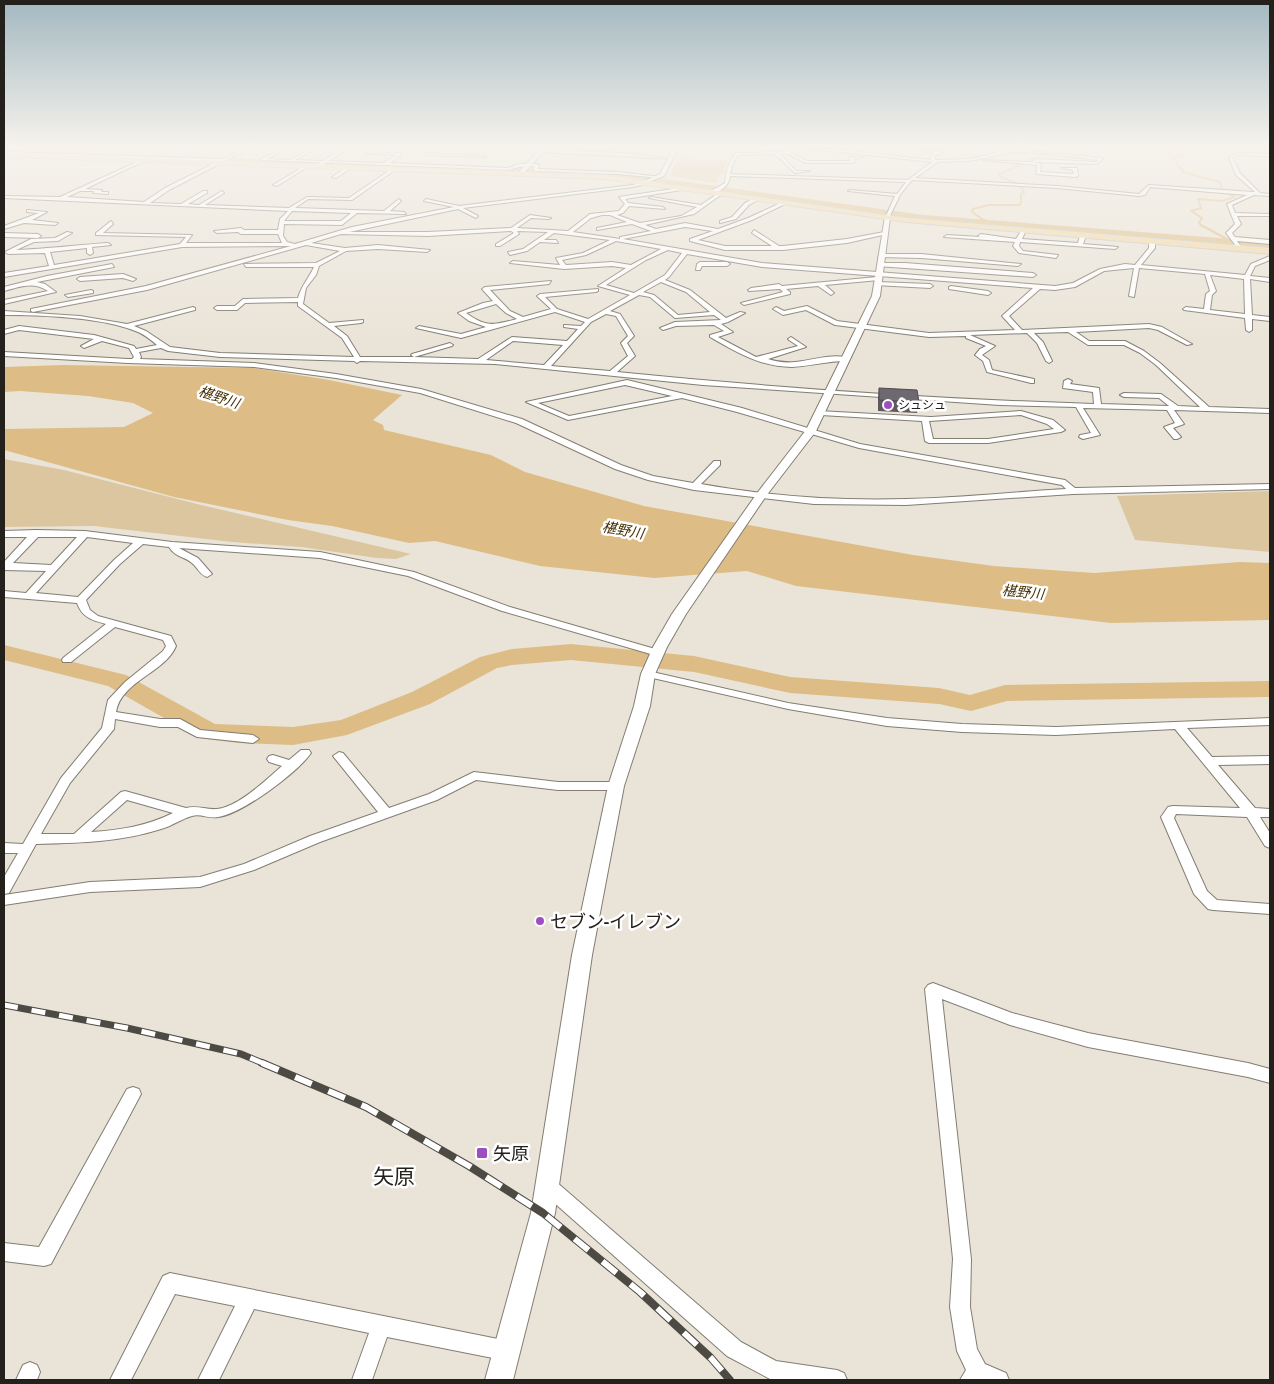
<svg xmlns="http://www.w3.org/2000/svg" width="1274" height="1384" font-family="'Archivo Narrow','Noto Sans JP',sans-serif">
<style>
.green{fill:#dcc6a0}
.water{fill:#ddbd85}
.lines{fill:none;stroke-linecap:round;stroke-linejoin:round}
.stream-far1{stroke:#ddbd85;stroke-width:2}
.stream{stroke:#ddbd85;stroke-width:2.5}
.river{fill:#ddbd85;fill-rule:evenodd}
.minor-casing{stroke:#837d73;stroke-width:2}
.tertiary-casing{stroke:#837d73;stroke-width:2}
.primary-casing{stroke:#c6c5c4;stroke-width:2}
.minor{fill:#fff;fill-rule:evenodd}
.tertiary{fill:#fff;fill-rule:evenodd}
.primary{fill:#f2d8a8;fill-rule:evenodd}
.rail-far1-casing{stroke:#4d4a44;stroke-width:7}
.rail-casing{stroke:#4d4a44;stroke-width:8}
.rail-far1{stroke:#fff;stroke-width:5;stroke-dasharray:14;stroke-linecap:butt}
.rail{stroke:#fff;stroke-width:6;stroke-dasharray:18;stroke-linecap:butt}
.wall{fill:#5f5961}
.building{fill:#6e6871;stroke:#4d494f}
.poi-dot{fill:#9d4fc0;stroke:#fff;stroke-width:2}
.labels{text-anchor:middle;dominant-baseline:central;stroke-width:5;stroke-linejoin:round;paint-order:stroke}
.far-poi-label{font-size:12px;fill:#24211d;stroke:#fff;text-anchor:start}
.far-water-label{font-size:14px;font-style:italic;fill:#442f00;stroke:#fff}
.near-poi-label{font-size:18px;fill:#24211d;stroke:#fff;text-anchor:start}
.near-quarter-label{font-size:21px;fill:#24211d;stroke:#fff}
</style>
<rect width="100%" height="100%" fill="#eae4d8"/>
<path class="green" d="M596,147H640L637,154L595,153Z
M677,159L727,160L724,173L719,175L716,183L670,176Z
M4,459L64,470L197,504L411,554L396,559L377,558L301,547L232,542L94,526L4,527Z
M1270,491V552L1135,540L1117,496Z"/>
<path class="water" d="M63,365L254,368L329,380L402,395L373,420L383,425L384,430L491,455L525,472L644,506L913,555L994,566L1094,573L1240,562L1270,563V620L1111,623L796,586L747,571L654,578L540,566L435,541L409,543L332,526L288,520L174,497L4,450V429L124,427L153,413L133,403L88,396L20,391L4,392V367Z"/>
<g class="lines">
<path class="stream-far1" d="M1182,147L1183,149L1180,151L1183,156L1171,158L1176,161L1178,167L1183,170L1182,172L1220,182L1223,191L1235,197L1222,201L1198,199L1201,208L1191,211L1202,218L1199,223L1202,226
M151,159L174,147
M997,225L982,219L972,212L973,209L989,205H1019L1021,203V194L1024,193L1021,185L1001,177L999,174L1021,165L1029,159L1058,151L1060,148L1057,147"/>
<path class="stream" d="M1201,225L1234,243"/>
<path class="river" d="M189,157L614,172L924,215L1270,242V250L924,221L614,178L186,162V158Z
M571,644L694,656L790,677L939,688L970,695L1005,685L1270,681V697L1007,701L971,711L939,704L790,693L694,672L571,660L512,665L497,668L430,704L347,735L293,745L238,743L199,738L108,686L4,660V645L126,675L215,724L293,727L341,720L412,692L480,657L512,649Z"/>
<defs>
<path id="minor" d="M247,147H252L169,190L150,203L181,204L203,191H207V193L188,204L199,205L222,191L224,193L205,205L289,208L307,197L349,198L393,168L395,170L352,200L308,199L295,208L384,211L399,199L401,201L390,211L404,212L406,214L357,213L342,225L284,224L283,236L287,242L295,244L352,227L454,207L424,201L426,199L459,206L633,185L647,181L649,183L633,187L463,208L478,216L476,218L458,209L349,232H428L511,228L530,215L551,218L549,219L531,218L517,228L568,231L590,214L619,211L625,204L619,197L686,187L688,189L625,199L628,203L663,207L665,209L629,206L623,213L617,215L640,223L681,216L697,207L649,198L651,197L701,205L720,192L722,194L694,214L645,225L656,229L685,223L718,229L748,218L783,202L785,204L752,220L698,240L725,246H772L752,233L754,230L779,246H783L847,239L884,232L887,234L847,243L783,250H725L690,241V239L713,231L685,227L623,239L762,263L1055,286L1073,283L1100,269L1125,264L1135,265L1149,248V242L1152,240L1155,242V248L1141,265L1245,275L1251,264L1270,256V260L1255,266L1250,276L1270,278V282L1250,279L1252,315L1270,317V321L1252,319V330L1249,332L1246,330L1245,318L1184,310L1183,309L1186,307L1204,309L1206,294L1210,291L1205,274L1139,268L1134,297L1129,296L1134,268L1104,271L1075,287L1055,290L1040,289L1009,316L1022,330L1149,324L1162,327L1192,344L1187,345L1158,330L1149,328L1076,332L1089,341H1125L1144,351L1160,363L1209,407L1270,409V413L1174,410L1184,424L1173,428L1181,437L1177,439H1174L1164,427L1175,423L1167,410L1083,408L1100,435L1083,439L1079,437L1080,435L1091,433L1076,407L1000,405L703,385L495,364L360,361L357,363L354,361L220,357L168,351L161,348L139,352L141,357L140,359L254,363L336,374L421,389L522,419L621,465L653,476L693,483L714,461H720V465L701,484C768,496 838,501 906,499C959,498 1013,492 1066,489L1062,485L859,448L737,412L682,398L568,420L526,402L627,380L742,408L860,444L1065,480L1075,488L1270,484V489L1073,494L906,505L814,504L694,490L648,480L615,469L516,423L420,393L336,378L254,367L128,363L4,356V352L128,359H132L134,357L129,348L102,341L84,348L81,346L94,339L19,330L4,334V330L19,326L94,335L134,346L136,349L157,345C151,340 145,335 138,332C102,317 42,315 4,315V311L80,316L127,324L193,307L195,308V310L134,326L146,331L170,347L220,353L354,357L342,338L298,306V302L245,303L237,310H217L214,308L217,306H235L243,299L298,298C301,286 309,278 314,267H246L244,264L316,263L340,251L306,245L147,290L33,312L31,311V309L146,286L291,246L182,247L4,277V273L49,266L45,253L8,254L5,252L31,239L55,238L67,232L72,233L58,241L34,242L16,250C47,249 77,245 108,243L111,245L92,247L93,253L90,255L87,253V248L50,252L54,265L180,244L186,237L96,235V233L111,221L113,224L103,233L192,235L186,243H282L278,234H241L238,232L217,233L214,231L241,228L244,230H278L280,219L288,211L4,198V196L60,197L141,160L142,162L85,189L102,190L101,192H108V194L93,193L94,191H80L67,197L144,202L165,188L219,161L4,154V152L224,159ZM292,211L351,213L341,221H284ZM602,215H610L627,222L597,228V230L632,224L651,231L620,237V239L573,232L591,218ZM511,231L514,233L496,244V246H500L519,234L517,231L548,232L523,249L508,252L510,255L527,251L540,242L558,243L556,240H544L554,233L610,240L583,253L556,258L560,265L513,261L510,263L564,269L612,266L626,268L598,286L630,295L588,319L557,309L545,297L596,292L598,291V289L540,294L537,296L538,297L551,309L523,317L510,311L490,290L549,284L551,281L485,287L482,289L493,301L483,303L458,313L469,321L486,327L461,334L419,326L416,328L461,338L555,312L585,322L581,326L564,325V327L578,329L567,341L512,337L478,359L414,357L452,346L453,345L450,343L412,354L411,355L414,357H360L347,336L334,326L361,323L363,322V320L329,323L303,304L306,288L316,275L319,266L346,251L378,249L427,252L430,250L378,245L345,248L311,243L341,234L428,236ZM616,241L661,249L631,265L612,262L566,265L562,260L586,255ZM668,250L682,253L665,275L634,293L606,285L646,260ZM687,254L762,267L1033,288L1002,316L1015,330L929,333L837,321L807,306L784,311L776,307L773,309L783,315L806,310L835,325L929,337L966,336V338L986,346L980,349L975,355L983,361L987,372L1031,383H1034V379L992,370L989,360L982,355L995,346L970,335L1027,333L1037,343L1046,361L1049,363L1052,361L1043,342L1034,333L1068,332L1088,345H1124L1140,353L1156,365L1200,407L1178,406L1161,394L1124,393L1120,395L1124,397L1159,398L1169,406L1101,404L1099,388L1070,384L1072,381L1068,379L1064,381L1063,388L1093,392L1094,404C935,399 776,388 617,372L635,356L627,343L634,336L620,314L610,311L639,295L650,297L675,318L714,315L721,320L675,322L660,328L663,330L676,326L714,325L724,331L710,335V337C736,352 761,367 792,367C810,366 828,361 846,361L849,359C838,352 809,361 795,362C786,363 777,362 768,359L806,347L791,337L788,339L789,340L798,346L756,357L718,337L733,332L721,324L728,322L745,313L740,312L726,318L690,290L665,280L669,277ZM1210,275L1244,279L1245,314L1210,310L1212,295L1216,291ZM661,282L686,292L710,312L678,315L654,295L643,292ZM496,304L506,313L517,319C494,325 487,328 466,313ZM606,314L616,316L628,336L621,343L628,356L610,371L551,366L591,322ZM513,341L563,345L544,365L486,360ZM625,385L672,396L569,416L538,403Z
M285,147H289L267,159L290,160L315,147H319L295,160L384,163L396,155L366,154L400,153L401,155L390,163L508,168L519,164H537L539,165L538,169L618,172L661,177L659,178L618,174L535,171L533,170L534,166L519,167L509,170L260,160Z
M501,147H505L498,151V149Z
M789,147L843,150L931,160V156L934,153L908,147L937,152L952,147L935,156V160H937L969,159L1013,149L1010,147H1014L1018,150L1101,158L1103,159L1097,164L1034,162L1041,164L1040,172L1074,174L1073,170L1061,168H1077L1078,176L1076,177L1036,174L1037,165L983,160L1030,162L1037,159L1096,162L1098,160L1042,153L1013,152L969,161L938,162L915,178L1057,186L1139,194L1149,185L1253,192H1255L1236,175L1229,158L1237,153L1270,154V156L1238,155L1233,158L1240,173L1260,193L1270,194V196L1254,195L1232,205L1235,213L1270,214V216H1237L1241,224L1232,233L1235,237L1270,240V244L1237,241L1243,249L1240,251L1226,233L1235,224L1227,204L1247,195L1150,187L1145,195L1139,196L1057,188L912,180L900,195L889,218L887,219L885,218L895,196L848,191L850,190L897,194L906,182L730,176C729,187 718,195 709,192L725,183C726,172 728,162 736,153L787,152ZM792,149L843,152L932,162L908,180L730,174L733,163L738,155L775,154L795,173L810,171H796L780,154H788L806,163H853L855,162L854,159L864,157H850V161H807L791,153Z
M541,150L623,153L671,159L540,152Z
M425,153L484,156L486,157L424,155Z
M306,165L309,166L277,186L273,185Z
M347,167L351,168L336,178L332,177Z
M755,198L759,199L749,205L736,219L720,223V221L732,217L745,203Z
M27,210L47,212L32,220L58,223L55,225L24,223L4,229V226L39,213L27,212Z
M1023,228L1026,230L1022,239L1078,243L1080,236L1083,234L1086,236L1083,244L1118,247L1115,249L1020,242L1019,246L1023,251L1058,255L1056,258L1019,253L1013,246L1015,242L944,237L947,235L980,237L978,236L981,234L1016,239Z
M4,233L38,234L41,236L38,238L4,237Z
M880,254H921L1021,264L1018,266L921,258L878,257Z
M700,262H727L730,264L727,266H702L700,270H696L697,264Z
M879,263H905L1033,273L1036,275L1033,277L877,266Z
M112,264L114,267L37,282L45,284L56,292L4,304V300L48,291C33,281 20,287 4,291V287L47,276Z
M123,274L136,279L133,281L123,278L80,281L77,279L80,277Z
M877,277L879,280L825,285L834,293L831,295L818,286L786,289L790,292V294L744,305L741,303L783,292L780,289L749,291L748,290L751,288L779,284L782,286Z
M877,282L930,284L933,286L930,288L875,285Z
M951,286L988,291L991,293L988,295L949,289V287Z
M91,290L93,291V293L68,297L65,295Z
M818,411L931,417L1021,411L1053,420L1065,430L1061,432L988,443H929L925,441L922,421L821,415H818ZM1021,415L1047,424L1054,429L988,439H933L929,421Z
M36,530L85,531L172,542L320,552L414,572L510,607L662,651L663,653L662,655H654L502,611L408,576L320,558L179,548L198,558L212,574L207,577C200,575 198,568 192,563C184,556 176,558 169,547L143,544L120,564L86,600L90,610L98,616L171,636L176,646C165,673 121,681 116,712L160,719H180L200,730L253,735L259,739L253,743L197,737L178,727H160L115,719L114,729L70,783L41,834H74L121,792L125,791L186,808C197,805 206,810 217,809C238,807 266,780 282,766L269,762L267,759L269,756L273,755L289,760L301,750H309L311,753C297,773 242,814 218,817C209,819 200,813 192,816C181,819 172,826 161,829C121,842 78,843 36,844L9,893L4,894V877L18,853H4V843L23,844L61,778L102,728L108,700L125,682L163,651L166,646L163,640L115,627L71,662H63L62,660L63,658L106,624C91,620 82,617 77,603L4,597V591L26,593L46,571L4,570V562L27,537H4V531ZM38,537H77L51,565L13,563ZM87,537L133,543L114,560L78,597L36,593ZM127,800L173,813C147,826 120,830 91,832Z
M648,671L788,703L887,718L962,724L1056,727L1270,718V725L1187,728L1212,757L1270,756V764L1218,765L1255,808L1270,809V817H1260L1270,833V848L1265,846L1247,817L1176,814L1174,818L1207,891L1217,900L1270,904V914L1213,910L1208,909L1194,894L1161,817L1168,807L1173,806L1240,808L1175,729L1056,735L962,732L887,726L788,709L644,676L642,674Z
M339,752L343,753L389,808L429,794L474,772L558,782H616L620,783L622,786L620,789L616,790H558L476,780L437,800L320,842L254,870L200,887L90,892L4,905V895L90,882L200,877L244,864L310,836L378,812L333,756Z
M933,983L1012,1013L1088,1033L1248,1063L1270,1069V1083L1248,1077L1088,1047L1010,1025L942,999L971,1259L970,1307L977,1349L985,1364L1006,1373L1009,1380H960L966,1370L957,1351L950,1307L953,1259L925,989L928,985Z
M133,1087L139,1089L141,1094L51,1264L44,1266L4,1261V1243L39,1247L127,1089Z
M548,1178L554,1180L741,1342L776,1361L837,1370L844,1373L847,1380H772L727,1356L542,1192L539,1186L542,1180Z
M170,1273L508,1341L515,1344L518,1351L515,1358L508,1361L387,1337L372,1380H352L369,1333L254,1309L219,1380H198L235,1306L175,1294L131,1380H110L163,1276Z
M30,1362L37,1365L40,1372L37,1380H16L23,1365Z"/>
<path id="tertiary" d="M345,147H351L318,168L313,167Z
M542,147H548L522,175H518V173Z
M674,147H679L664,176L645,183V181L660,174Z
M885,217L890,218L880,296L816,431L766,496L686,614L667,647L655,674L650,706L624,786L592,955L555,1213L513,1380H485L531,1213L572,955L608,786L634,706L641,674L653,647L672,614L758,492L806,430L872,296Z"/>
<path id="primary" d="M4,153L604,175L906,218L1270,248V254L906,222L604,179L4,157Z"/>
</defs>
<use href="#minor" class="minor-casing"/>
<use href="#tertiary" class="tertiary-casing"/>
<use href="#primary" class="primary-casing"/>
<use href="#minor" class="minor"/>
<use href="#tertiary" class="tertiary"/>
<use href="#primary" class="primary"/>
<defs>
<path id="rail-far1" d="M4,1005L127,1028L241,1054L265,1064"/>
<path id="rail" d="M262,1063L366,1107L469,1166L543,1213L640,1292L711,1358L730,1380"/>
</defs>
<use href="#rail-far1" class="rail-far1-casing"/>
<use href="#rail" class="rail-casing"/>
<use href="#rail-far1" class="rail-far1"/>
<use href="#rail" class="rail"/>
</g>
<path class="wall" d="M879,388L919,402L917,413L878,411V399Z"/>
<path class="building" d="M879,388L917,390L919,402L879,400Z"/>
<linearGradient id="sky" x2="0" y2="1"><stop stop-color="#a3b8c0"/><stop offset="0.43" stop-color="#f6f3ed"/><stop offset="1" stop-color="#f6f3ed" stop-opacity="0"/></linearGradient>
<rect width="1274" height="340" fill="url(#sky)"/>
<g class="poi-dot">
<circle cx="888" cy="405" r="5"/>
<circle cx="540" cy="921" r="5"/>
<rect x="476" y="1147" width="12" height="12" rx="2.5"/>
</g>
<g class="labels">
<g class="far-poi-label">
<text x="898" y="405">シュシュ</text>
</g>
<g class="far-water-label">
<text transform="translate(219 397) rotate(19)">椹野川</text>
<text transform="translate(623 530) rotate(10)">椹野川</text>
<text transform="translate(1023 592) rotate(6)">椹野川</text>
</g>
<g class="near-poi-label">
<text x="550" y="921">セブン-イレブン</text>
<text x="493" y="1153">矢原</text>
</g>
<g class="near-quarter-label">
<text x="394" y="1176">矢原</text>
</g>
</g>
<rect width="1274" height="1384" fill="none" stroke="#24211d" stroke-width="10"/>
</svg>
